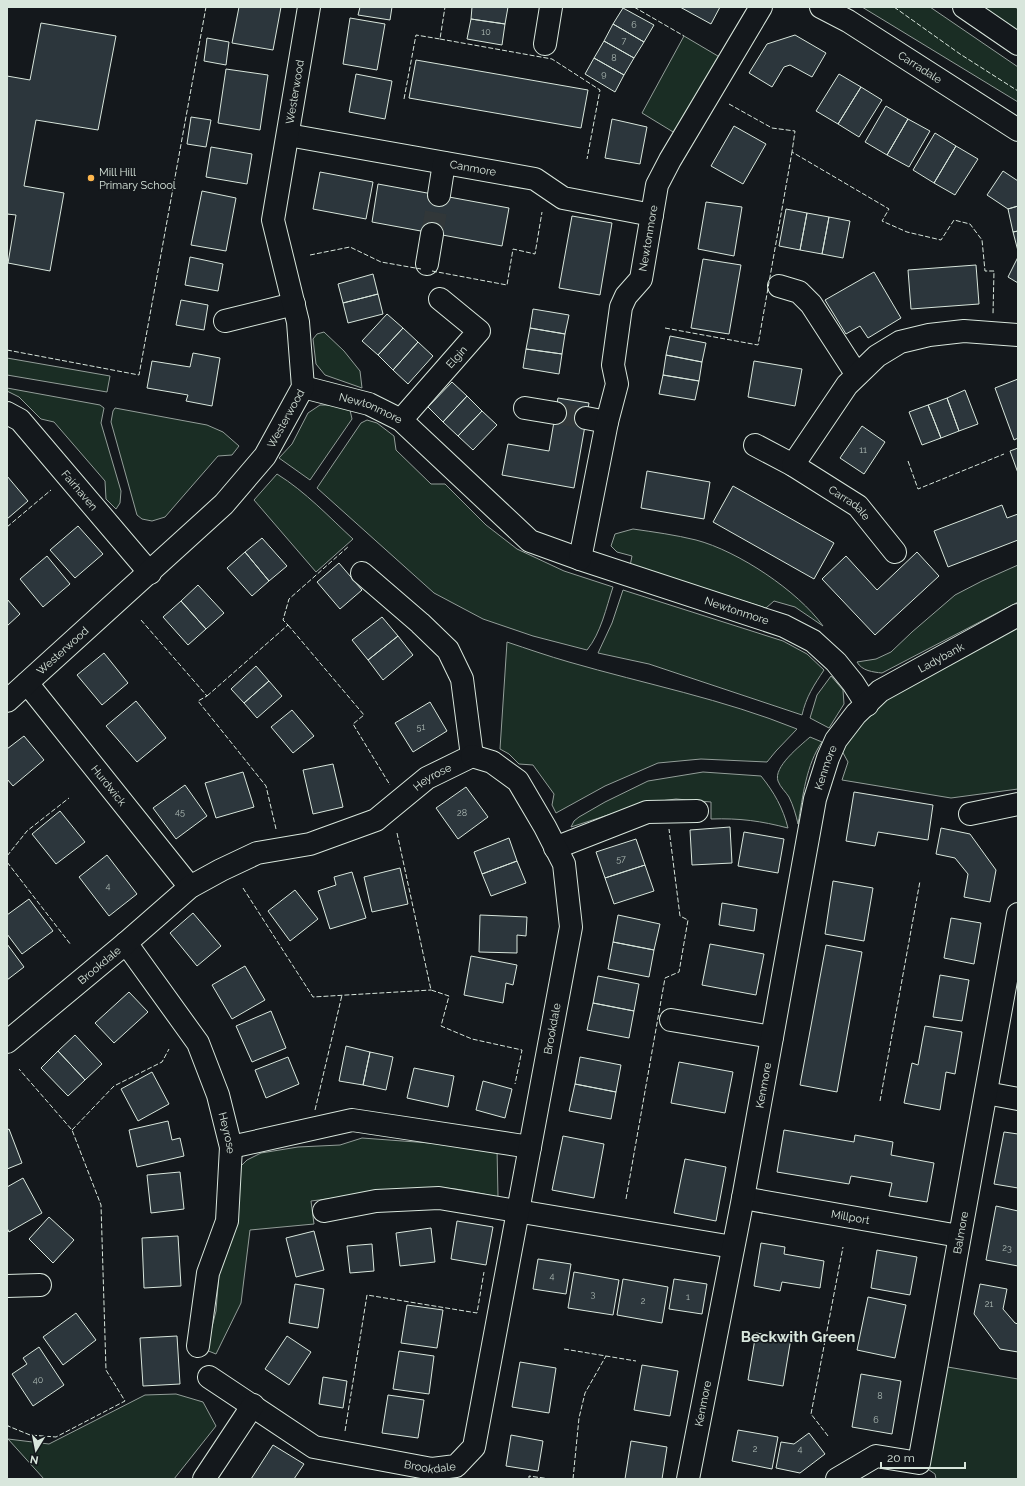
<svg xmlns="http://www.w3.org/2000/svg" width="1025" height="1486" font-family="Raleway,sans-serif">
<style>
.green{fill:#1a2d24;stroke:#939e99}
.building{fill:#2c363c;stroke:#d8e6dc}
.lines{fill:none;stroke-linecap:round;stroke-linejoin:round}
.minor-tunnel{stroke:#313739;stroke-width:22;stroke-dasharray:22 11;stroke-linecap:butt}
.minor-casing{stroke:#d8e6dc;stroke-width:24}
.major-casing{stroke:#d8e6dc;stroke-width:24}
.minor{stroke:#14181c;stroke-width:22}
.major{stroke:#14181c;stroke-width:22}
.fence{stroke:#d8e6dc;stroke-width:1;stroke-dasharray:5 2;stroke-linecap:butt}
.poi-dot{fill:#ffb74d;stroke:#14181c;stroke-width:1.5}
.labels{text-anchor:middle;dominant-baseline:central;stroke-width:3;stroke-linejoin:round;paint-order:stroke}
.number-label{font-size:9px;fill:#adbab4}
.street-label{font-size:11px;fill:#d8e6dc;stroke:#14181c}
.poi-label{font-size:11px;fill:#d8e6dc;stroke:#14181c;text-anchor:start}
.district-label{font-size:15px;font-weight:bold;fill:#d8e6dc;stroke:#14181c}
</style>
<rect width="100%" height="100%" fill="#14181c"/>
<path class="green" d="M862,7H930L1018,67V102Z
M982,7H1015L1018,9V31Z
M684,36L728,62L683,138L642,113Z
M324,332L344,351L360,371L362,388L325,375L316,364L313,339L317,334Z
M7,358L110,376L107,392L7,375Z
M7,388L100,405L104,408L101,423L121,491L120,503L116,509L106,499L105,481L54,422L41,419L19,397L7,391Z
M320,405H336L350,410L352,419L310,480L279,458L292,444L308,413Z
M115,408L207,425L223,432L239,446L232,455L218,456L165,517L152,521L142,519L137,515L111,422L113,411Z
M367,420L377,423L394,436L396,450L431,484H445L486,525L517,549L564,571L613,587C606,608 601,633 587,650L533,636L483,619L434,593L317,488L361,423Z
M277,474C306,492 329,517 353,539L316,572L254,500Z
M633,529C654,532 676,535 696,540C738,551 798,591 823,626L795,607L774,601L766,608L630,566L632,556L617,552L611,546L615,534Z
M1018,565V602L882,673C873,672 862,671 857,662L876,659L891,652L912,632L955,595L982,581Z
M623,590L783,641L807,654L824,670C814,685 806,697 802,715L649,664L598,653L612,623Z
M1018,615V789L951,798L842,780L848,762L836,740L856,714Z
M507,642C528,649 548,656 569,662C645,684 723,699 797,729L776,751L767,762L701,759L658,763L605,786L556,813L552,805L554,794L533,765L519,764L509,754L500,749Z
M831,676L843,690L844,704L829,728L810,718L817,695Z
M810,737L822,742C806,765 803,796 798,824C796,815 793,805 789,797C786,792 780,787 778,781C773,767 800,746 810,737Z
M703,772L761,776C774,792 783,808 788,828C761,821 740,818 711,819V802L676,799L645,803L571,827L574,821L579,817L605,802L648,781Z
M362,1138L497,1148L498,1197C477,1193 455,1187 434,1188C393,1189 352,1196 311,1201L314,1224L250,1230L241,1303L216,1354L206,1350L216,1311L219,1273L240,1167L247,1160L261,1153L298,1147L340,1145Z
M936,1365L1018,1379V1479H936L935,1474L919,1463Z
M176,1394L203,1402L216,1426L174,1479H44L8,1439L49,1444L145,1395Z"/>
<path class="building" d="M239,7H281L273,50L232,43Z
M360,7H392L390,20L358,15Z
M472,7H508L505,24L471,19Z
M680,7H720L711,24Z
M623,8L654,25L644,42L613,24Z
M350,18L385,24L377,70L343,64Z
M471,19L505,24L502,45L467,39Z
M41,23L116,36L98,130L36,120L24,186L64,193L50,271L8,263L16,215L7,214V76L30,80Z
M613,24L644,42L634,58L604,41Z
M795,35L826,53L812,77L790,65L784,67L772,87L749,73L767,44Z
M207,38L229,42L226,65L204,61Z
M604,41L634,58L624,75L594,58Z
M594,58L624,75L615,92L585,74Z
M416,60L588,90L581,128L409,98Z
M226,69L268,75L260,130L218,123Z
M356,74L392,81L385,119L349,112Z
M839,74L861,87L838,124L816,111Z
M861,87L882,100L859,137L838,124Z
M886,106L908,119L887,155L865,142Z
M191,117L211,120L206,147L187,144Z
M612,119L647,127L640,164L605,158Z
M908,119L930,131L909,167L887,155Z
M734,126L766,144L743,184L711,166Z
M935,133L956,146L934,183L913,170Z
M956,146L978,159L955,195L934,183Z
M211,147L252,154L247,184L206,177Z
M1003,171L1018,181V206L1008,209L987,195Z
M320,172L373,182L366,219L313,209Z
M378,184L509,208L502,246L372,222Z
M202,191L236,198L226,251L191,245Z
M706,202L742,207L734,256L698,249Z
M1018,206V231L1013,232L1008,209Z
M786,209L807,213L800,250L779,246Z
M807,213L829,217L822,254L800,250Z
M572,216L612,223L600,295L559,288Z
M829,217L850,221L843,258L822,254Z
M1018,231V251L1013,232Z
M190,257L223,264L218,291L185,285Z
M1018,257V283L1008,277Z
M703,259L741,265L729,334L691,328Z
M976,265L979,304L911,309L908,270Z
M874,272L901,318L868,338L860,326L846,334L825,300Z
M373,274L378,294L343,303L338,284Z
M378,294L383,314L348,323L343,303Z
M181,300L208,305L204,330L176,325Z
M533,309L569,315L565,334L530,328Z
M387,314L403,328L378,355L362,341Z
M403,328L418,342L393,370L378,355Z
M530,328L565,334L562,354L526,349Z
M670,336L706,343L702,362L666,355Z
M418,342L433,356L408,384L393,370Z
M526,349L562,354L559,374L523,368Z
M193,353L220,358L212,406L186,401L188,395L147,388L152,361L190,367Z
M666,355L702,362L699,381L663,375Z
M754,361L802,369L795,406L748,397Z
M663,375L699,381L695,400L659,394Z
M1018,379V438L1014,440L995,388Z
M452,382L467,396L443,422L428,407Z
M965,390L978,424L959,431L947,398Z
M467,396L482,411L458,436L443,422Z
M558,398L589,403L574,488L502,475L508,444L549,451Z
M947,398L959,431L941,438L928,405Z
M928,405L941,438L922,445L909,412Z
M482,411L497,425L473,450L458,436Z
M862,426L885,442L864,474L840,458Z
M1018,448V473L1010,451Z
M647,471L710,482L704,519L641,508Z
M7,476L28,501L7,519Z
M733,486L834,543L814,579L713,522Z
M1002,505L1007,518L1018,514V540L948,567L934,531Z
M78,526L103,554L75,578L50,550Z
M262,538L287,566L269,581L245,552Z
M245,552L269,581L252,596L227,568Z
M917,552L939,576L875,635L822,579L846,556L877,590Z
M47,556L70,584L43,607L20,579Z
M339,563L362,590L340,609L317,582Z
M198,585L224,613L206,629L181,601Z
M7,599L20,614L7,626Z
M181,601L206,629L188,645L163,617Z
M382,617L398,636L368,660L352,640Z
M398,636L413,655L383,680L368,660Z
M104,653L128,683L102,705L77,675Z
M256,666L269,681L244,703L231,689Z
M269,681L282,696L257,718L244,703Z
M136,701L166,738L137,762L106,726Z
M430,702L447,731L413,752L395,723Z
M292,710L314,736L293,753L271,727Z
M24,736L44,760L13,786L7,779V749Z
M333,764L343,807L313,814L303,770Z
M243,772L254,807L216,818L205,783Z
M185,785L207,816L176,839L153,808Z
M466,787L488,817L458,839L436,808Z
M854,792L933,805L928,840L878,832L875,846L846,841Z
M60,811L85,842L56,864L32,834Z
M730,827L732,863L692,865L690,830Z
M941,828L970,834L996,870L990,902L964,897L968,874L955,858L936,854Z
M744,832L784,839L778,873L738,866Z
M509,838L517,861L482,874L474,852Z
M636,839L645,865L605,878L596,852Z
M107,855L137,894L109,916L79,877Z
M517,861L526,883L491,896L482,874Z
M645,865L654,891L614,904L605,878Z
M400,868L408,904L372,912L364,877Z
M352,872L366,918L330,929L318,891L336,885L334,877Z
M833,881L873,888L864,941L825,934Z
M295,890L318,919L290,941L268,911Z
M29,899L53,931L22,954L7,934V915Z
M722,903L757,909L754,931L719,925Z
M193,913L221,946L197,966L170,933Z
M480,915L527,917L526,936L517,935V953L479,952Z
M618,915L660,924L654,950L613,942Z
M951,918L981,923L974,964L944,958Z
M613,942L654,950L649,977L608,969Z
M7,944L24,967L7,980Z
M710,944L764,954L756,995L702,985Z
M826,945L862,952L837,1092L800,1085Z
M471,956L517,965L513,985L506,983L503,1003L464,995Z
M245,966L265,1000L232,1019L212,985Z
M940,975L969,980L962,1021L933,1017Z
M598,976L639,984L634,1011L593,1003Z
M129,992L148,1012L114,1043L95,1023Z
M593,1003L634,1011L629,1038L587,1030Z
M271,1011L286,1048L252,1062L236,1026Z
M925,1026L962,1032L955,1074L946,1072L940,1110L904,1103L912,1063L918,1065Z
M75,1035L102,1064L85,1080L58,1051Z
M346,1046L370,1052L363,1085L339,1081Z
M58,1051L85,1080L68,1096L41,1068Z
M370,1052L393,1057L386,1090L363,1085Z
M288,1057L299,1084L266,1098L255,1070Z
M580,1057L621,1065L616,1092L575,1084Z
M679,1062L733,1072L725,1113L671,1103Z
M414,1068L454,1076L448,1107L407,1098Z
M152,1072L169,1104L138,1121L121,1089Z
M483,1081L512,1089L505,1118L476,1110Z
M575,1084L616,1092L611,1119L569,1111Z
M168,1121L172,1140L180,1138L184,1156L137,1167L129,1130Z
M9,1129L22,1163L7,1169V1130Z
M784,1130L854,1142L855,1135L893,1142L891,1155L934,1163L927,1202L889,1196L892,1183L851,1176L849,1184L777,1172Z
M1004,1132L1018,1134V1188L994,1184Z
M563,1136L604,1144L594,1198L552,1190Z
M685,1159L726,1167L716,1221L674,1213Z
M180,1172L184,1209L151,1213L147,1175Z
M23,1178L42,1213L9,1232L7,1228V1187Z
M996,1206L1018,1211V1266L986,1260Z
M49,1217L74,1240L53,1263L29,1239Z
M457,1221L493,1227L486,1265L451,1259Z
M431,1228L435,1262L400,1266L396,1233Z
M314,1231L324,1270L296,1277L286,1238Z
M178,1236L181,1286L144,1288L142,1238Z
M761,1243L785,1247L784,1254L824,1261L820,1288L782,1282L780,1291L754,1286Z
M372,1244L374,1271L350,1273L347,1246Z
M877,1250L917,1257L910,1295L871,1288Z
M538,1259L571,1264L566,1294L533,1289Z
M574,1272L619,1280L613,1315L568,1308Z
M623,1279L668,1287L662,1323L617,1315Z
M674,1279L707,1284L702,1314L669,1309Z
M295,1284L324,1289L318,1328L289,1323Z
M980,1284L1007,1289L1003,1309L1015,1323L1018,1324V1352L1000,1349L974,1314Z
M868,1297L906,1305L895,1358L857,1350Z
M407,1305L443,1310L437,1348L401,1343Z
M76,1313L96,1340L63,1365L43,1337Z
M756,1333L791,1338L783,1386L748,1380Z
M177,1336L180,1384L143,1386L140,1338Z
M287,1336L311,1352L289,1385L265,1369Z
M39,1347L64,1385L33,1406L12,1374L27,1364L23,1358Z
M399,1351L434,1356L429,1394L393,1389Z
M520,1362L556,1368L549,1413L512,1407Z
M642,1365L678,1371L670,1416L634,1410Z
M861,1374L901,1381L892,1434L852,1427Z
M323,1377L347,1381L343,1408L319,1404Z
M388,1395L424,1400L418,1438L382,1433Z
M738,1430L778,1437L772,1469L732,1461Z
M809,1433L825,1454L800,1473L776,1468L781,1442L794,1444Z
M511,1435L543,1441L538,1471L506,1466Z
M631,1441L667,1447L662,1479H625Z
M273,1445L304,1464L294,1479H251Z"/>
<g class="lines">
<path class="minor-tunnel" d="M432,234L439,195
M555,413L586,418"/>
<defs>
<g id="minor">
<path id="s1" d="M821,7L848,21L1018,130"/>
<path d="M545,44L551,7"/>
<path id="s2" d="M288,135L535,179L563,198L652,215"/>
<path d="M439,195L444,163"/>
<path d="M427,264L432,234"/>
<path d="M779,286L799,292L811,304L857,375"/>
<path d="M225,321L294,304"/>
<path id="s3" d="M303,387L369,404L401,420L530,541L580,559L784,626L813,641L836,662L853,683L867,705"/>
<path d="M525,408L555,413"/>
<path id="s4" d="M7,413L20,420L150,573"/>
<path d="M586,418L607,422"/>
<path id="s5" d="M401,420L479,331L440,299"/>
<path id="s6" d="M755,445L793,465L858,506L895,552"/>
<path d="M793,465L847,385L877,356L900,342L929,335L964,331L1018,335"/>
<path id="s7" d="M580,559L607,422L617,384L613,365L621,307L626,296L641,279L657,185L670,160L761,7"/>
<path id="s8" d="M27,683L190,887"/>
<path id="s9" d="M7,701L224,504L265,456L303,387L298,322L273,220L309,7"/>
<path d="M970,814L1018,804"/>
<path d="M555,848L647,812L697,811"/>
<path id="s10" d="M126,943L198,1043L218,1095L231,1147L227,1221L208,1273L198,1346"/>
<path d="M671,1020L772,1037"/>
<path id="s11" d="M7,1042L126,943L190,887L221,870L257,853L310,844L376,820L427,778L472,756L462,679L448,650L420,623L362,573"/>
<path d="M986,1093L1018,1099"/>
<path d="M231,1147L352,1120L530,1147"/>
<path id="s12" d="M743,1198L959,1236"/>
<path d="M324,1211L376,1201L439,1198L733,1247"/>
<path d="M7,1286L40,1285"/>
<path id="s13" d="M209,1377L314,1447L432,1469L456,1466L474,1447L571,927L564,864L545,827L518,781L492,762L472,756"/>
<path d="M204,1479L253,1405"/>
<path id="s14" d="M688,1479L743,1198L815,799L828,758L836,740L856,714L880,691L1018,615"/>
<path id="s15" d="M837,1479L876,1456L919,1463L1018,914"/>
</g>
<path id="major" d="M964,7L1018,44"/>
</defs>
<use href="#minor" class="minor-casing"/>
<use href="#major" class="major-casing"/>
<use href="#minor" class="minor"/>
<use href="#major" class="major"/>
<path class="fence" d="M634,7L684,36
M894,7L960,54L1018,91
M440,39L552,59L600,90L587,159
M404,99L416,35L440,39L445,7
M729,104L772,128L795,131L792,152L889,209L882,221L907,232L941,240L954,220L970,224L982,240L985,271H994L993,314
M310,255L350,247L381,262L421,269
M432,271L507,285L513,249L535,254L542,212
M665,328L758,345L792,152
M7,350L139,375L206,7
M908,461L918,489L1004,454
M7,527L51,490
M141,620L207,696L198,701L266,786L276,829
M288,625L364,715L353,724L390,785
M207,696L288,625L283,620L289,599L349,546
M397,833L431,990L449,996L441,1026L472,1039L522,1050L515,1084
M7,856L27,831L69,798
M7,862L71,945
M243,888L313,997L431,990
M880,1101L920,881
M315,1110L342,995
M72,1130L114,1086L162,1062L169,1049
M626,1199L665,978L679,972L688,920L680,916L669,829
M564,1349L636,1361
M7,1424L8,1426L30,1435L56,1437L125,1401L106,1370L101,1205L72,1130L19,1069
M345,1431L367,1295L477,1313L484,1272
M828,1436L811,1414L843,1247
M529,1479V1476L550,1479
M573,1479L579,1418L585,1393L606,1356"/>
</g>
<circle class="poi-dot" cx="91" cy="178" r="4"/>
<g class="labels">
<g class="number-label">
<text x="634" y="25">6</text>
<text x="486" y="32">10</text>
<text x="624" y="41">7</text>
<text x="614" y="58">8</text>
<text x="604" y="74">9</text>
<text x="863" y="450">11</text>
<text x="421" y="727">51</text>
<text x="180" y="812">45</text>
<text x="462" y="813">28</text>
<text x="621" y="859">57</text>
<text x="108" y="886">4</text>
<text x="1007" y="1248">23</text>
<text x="552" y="1276">4</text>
<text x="593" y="1294">3</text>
<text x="688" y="1297">1</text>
<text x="643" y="1301">2</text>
<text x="989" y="1304">21</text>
<text x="38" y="1380">40</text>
<text x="880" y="1396">8</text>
<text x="876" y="1420">6</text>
<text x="755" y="1449">2</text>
<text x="800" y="1449">4</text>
</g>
<g class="street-label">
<text stroke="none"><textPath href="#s1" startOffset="116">Carradale</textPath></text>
<text stroke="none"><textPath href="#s9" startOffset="735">Westerwood</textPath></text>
<text stroke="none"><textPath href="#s2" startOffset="188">Canmore</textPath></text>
<text stroke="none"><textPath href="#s7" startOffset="333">Newtonmore</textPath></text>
<text stroke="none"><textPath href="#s5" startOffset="84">Elgin</textPath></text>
<text stroke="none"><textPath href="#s3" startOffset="71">Newtonmore</textPath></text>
<text stroke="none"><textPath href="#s9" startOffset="399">Westerwood</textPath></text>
<text stroke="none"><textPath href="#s4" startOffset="107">Fairhaven</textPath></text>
<text stroke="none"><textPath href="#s6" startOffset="111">Carradale</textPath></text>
<text stroke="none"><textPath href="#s3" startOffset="499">Newtonmore</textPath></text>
<text stroke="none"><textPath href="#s9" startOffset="75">Westerwood</textPath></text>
<text stroke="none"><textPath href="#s14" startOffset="890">Ladybank</textPath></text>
<text stroke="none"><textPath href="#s14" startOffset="725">Kenmore</textPath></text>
<text stroke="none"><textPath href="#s11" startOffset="510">Heyrose</textPath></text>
<text stroke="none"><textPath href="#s8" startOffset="131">Hurdwick</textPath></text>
<text stroke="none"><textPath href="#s11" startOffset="120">Brookdale</textPath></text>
<text stroke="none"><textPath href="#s13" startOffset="722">Brookdale</textPath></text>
<text stroke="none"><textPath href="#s14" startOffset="401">Kenmore</textPath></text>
<text stroke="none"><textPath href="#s10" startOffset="218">Heyrose</textPath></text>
<text stroke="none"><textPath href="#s12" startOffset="109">Millport</textPath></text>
<text stroke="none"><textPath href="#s15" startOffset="323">Balmore</textPath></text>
<text stroke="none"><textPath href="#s14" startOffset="77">Kenmore</textPath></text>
<text stroke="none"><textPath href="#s13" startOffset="244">Brookdale</textPath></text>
</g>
<g class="poi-label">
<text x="99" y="172">Mill Hill<tspan x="99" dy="13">Primary School</tspan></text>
</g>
<g class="district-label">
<text x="798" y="1337">Beckwith Green</text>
</g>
</g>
<rect width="1025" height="1486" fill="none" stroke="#d8e6dc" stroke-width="16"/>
<g transform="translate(36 1450) rotate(190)" stroke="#14181c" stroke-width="3" paint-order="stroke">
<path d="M0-3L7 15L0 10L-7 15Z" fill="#d8e6dc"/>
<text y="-6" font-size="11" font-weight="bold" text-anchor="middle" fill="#d8e6dc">N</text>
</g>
<path d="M881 1462v6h84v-6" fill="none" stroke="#d8e6dc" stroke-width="2"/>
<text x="887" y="1462" font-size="12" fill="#d8e6dc" stroke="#14181c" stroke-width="3" paint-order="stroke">20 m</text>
</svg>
